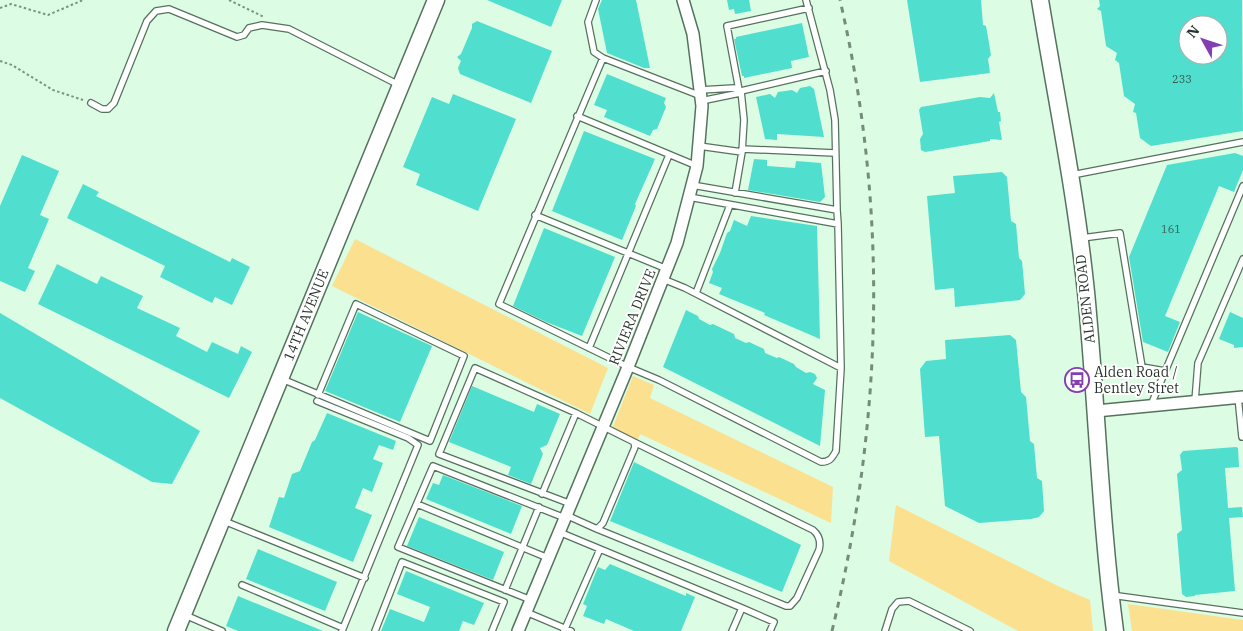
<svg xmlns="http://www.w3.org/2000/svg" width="1243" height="631" font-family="'IBM Plex Serif',serif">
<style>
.green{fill:#fbe090}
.building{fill:#50dfcf;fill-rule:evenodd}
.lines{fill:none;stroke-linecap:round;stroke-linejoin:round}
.lane-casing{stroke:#56725e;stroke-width:8}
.street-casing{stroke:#56725e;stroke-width:14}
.secondary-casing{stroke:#56725e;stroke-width:19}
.path{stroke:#7d9282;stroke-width:2;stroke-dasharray:2.5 2.5;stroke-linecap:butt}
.lane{stroke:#fff;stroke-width:5.5}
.street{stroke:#fff;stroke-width:11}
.secondary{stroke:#fff;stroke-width:16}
.rail{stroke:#768b7b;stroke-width:3;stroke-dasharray:6 6;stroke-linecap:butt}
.labels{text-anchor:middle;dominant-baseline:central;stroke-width:4;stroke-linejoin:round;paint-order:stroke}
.number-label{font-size:11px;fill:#336055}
.street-label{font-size:14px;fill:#29352c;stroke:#fff}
.poi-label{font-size:14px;fill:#29352c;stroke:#fff;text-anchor:start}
</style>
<rect width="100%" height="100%" fill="#dcfce4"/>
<path class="green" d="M355,239L608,368L590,414L332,286Z
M633,376L654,385L650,398L833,487L831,523L640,434L637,442L612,429Z
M896,505L1060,587L1090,600L1093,631H1018L889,561Z
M1128,604L1243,620V631H1132Z"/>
<path class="building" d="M487,0H562L551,27Z
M602,0H636L650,68H644L607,53L598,9Z
M727,0H749L751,11L735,14L734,9L729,10Z
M907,0H981L983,25L986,26L991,55L988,59L990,73L920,82Z
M1099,0H1242L1243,131L1151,146L1140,138L1136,113L1133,112L1135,104L1124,96L1119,63L1115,60L1117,53L1106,46L1101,11L1097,9L1100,6ZM1188,25H1218V55H1188Z
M477,21L552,51L531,103L460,74L458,68L461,61L457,57L461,54L472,28V24Z
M802,23L809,57L791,61L792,68L744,78V76H742L734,39H736V37Z
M607,74L666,98L664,103L666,107L657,129L653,130L650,136L604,117L607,110L594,105Z
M810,86L814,89L824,137L777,134V140L765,139L756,97L770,94L775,98L778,92L792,90L797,93L800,88Z
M994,93L998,112H1000L1001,121L999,122L1002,140L990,139V141L925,152L921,150L920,139L923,134L919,110L921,107L980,97L990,98Z
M453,94L516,119L478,211L416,185L420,174L403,167L432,97L449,104Z
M584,131L655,159L635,204L636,206L622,240L552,211Z
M1235,153L1243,156V170L1234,192L1219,186L1165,316L1180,322L1168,352L1143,342L1129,257L1167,165Z
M22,155L59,171L40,215L49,219L28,268L35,271L25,292L0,281V206Z
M754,159L767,160V166L795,168L796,161L821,163L825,197L820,202L748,190Z
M1002,172L1007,177L1011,221L1016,224L1019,258L1022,261L1025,294L1020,300L955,307L954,288L935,290L927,196L955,193L953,176Z
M83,184L99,192L96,196L230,262L232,258L250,267L232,305L215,297L212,303L160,277L165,266L67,218Z
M751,216L817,226L820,339L764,315L765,313L719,294L722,288L709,283L713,272L712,269L720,253L727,233L730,231L734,220L747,226Z
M544,228L615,257L582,336L546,322L513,306Z
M57,264L97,284L101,276L143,296L137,308L180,328L176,336L207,352L212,342L238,354L241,346L252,352L229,398L38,304Z
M686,310L698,316L699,319L710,325L713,324L734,334L735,338L746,343L749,342L764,349L765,353L777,358L779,357L794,364L796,367L806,373L810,372L815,374L817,378L813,384L825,390L820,446L663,367Z
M358,312L432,346L400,422L325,391Z
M1230,312L1243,318V347L1234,348V345L1219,339Z
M0,313L200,431L172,484L152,482L0,398Z
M1010,335L1016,340L1021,392L1026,397L1030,441L1034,444L1037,478L1042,481L1044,511L1039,517L1031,519L979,523L945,506L939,436L925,437L920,369L926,361L946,359L945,340Z
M472,386L534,412L537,404L560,414L547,445L540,448L543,454L531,484L508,475L511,467L449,442Z
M327,413L396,441L393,450L379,445L373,459L383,463L372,492L363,488L355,508L372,515L353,562L269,527L279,497L284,498L292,474L300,471L312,442L315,440Z
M1236,447L1238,448L1239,467L1225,468L1228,508L1242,507L1243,517L1229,518L1235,591L1195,595V596L1186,597L1182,594L1177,534L1182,530L1177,474L1182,470L1180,455L1183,451Z
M634,462L801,545L782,592L610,521Z
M443,475L522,506L511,534L426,499L433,483L439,485Z
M419,517L504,552L493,580L407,546Z
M258,549L337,582L325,611L246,579Z
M610,564L686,596V593L695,597L681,631H634L606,619L604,624L583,616L587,606L583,604L598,567L605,570Z
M406,571L484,603L474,625L463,621L459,631H381L390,609L424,622L430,607L397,594Z
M238,596L323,631H238L226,626Z"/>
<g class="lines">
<defs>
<path id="lane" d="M596,0L588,22L594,52L603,58L701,96
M806,0L830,90L835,120L837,210
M603,58L499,304L628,367L659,380L821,462C830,462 832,458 836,451L841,368L685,288L663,279
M700,90L734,88L739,90
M741,91L826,71
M701,101L740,93
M91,103L102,109H108L114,103L147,21L156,11L169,9L237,37L244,35L249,28L262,25L289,29L399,85
M577,116L697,166
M699,146L742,152
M742,149L835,153
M1072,175L1243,142
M692,185L837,210L838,224
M735,193L742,152L744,120L741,91L739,90L727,26L809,8
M689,197L838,224L841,368
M535,215L667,269
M1082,238L1120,233L1142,367L1165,371
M696,293L730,205
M589,348L669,155
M282,379L430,441L464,356L356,304L318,395
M1238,397L1242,437
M317,401L408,438L418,445L342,631
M1195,401L1198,363L1243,259
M1151,405L1243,186
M542,494L576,413
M417,504L548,558
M566,515L597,529L603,523L635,447L634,442L576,413L475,368L439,454L571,504
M224,521L365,578
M597,529L786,606H790L797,598L819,550C821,542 819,535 813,530L634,442
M559,532L600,549
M242,585L343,628
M505,590L539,507
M1111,595L1243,613
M531,600L398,547L433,466L565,518
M742,608L774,622L770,631
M526,612L571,631
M185,615L222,631
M375,631L402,562L504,602L492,631
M564,631L600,549L742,608L732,631
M885,631L892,609L898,602L909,601L970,631"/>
<path id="street" d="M1096,411L1243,397
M518,631L628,367L677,243L697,166L702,106L693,34L683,0"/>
<path id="secondary" d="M1040,0C1056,97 1076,194 1086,292C1097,405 1100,518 1115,631
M176,631L436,0"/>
</defs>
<use href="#lane" class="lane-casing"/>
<use href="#street" class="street-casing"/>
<use href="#secondary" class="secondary-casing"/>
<path class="path" d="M229,0L264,17
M0,8L11,4L48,15L83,0
M0,61L12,65L53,90L83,100"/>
<use href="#lane" class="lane"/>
<use href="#street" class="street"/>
<use href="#secondary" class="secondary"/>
<path class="rail" d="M832,631C883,420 889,212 840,0"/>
</g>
<defs>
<symbol id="bus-ring" viewBox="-11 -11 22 22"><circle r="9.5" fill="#fff" stroke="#833eb1" stroke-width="1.5"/><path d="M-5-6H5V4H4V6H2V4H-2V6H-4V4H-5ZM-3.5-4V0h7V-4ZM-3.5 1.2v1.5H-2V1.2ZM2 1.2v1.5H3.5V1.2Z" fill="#833eb1"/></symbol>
</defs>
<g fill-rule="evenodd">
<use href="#bus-ring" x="1063" y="366" width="28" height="28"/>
</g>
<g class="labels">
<g class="number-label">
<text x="1182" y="79">233</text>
<text x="1171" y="229">161</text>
</g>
<g class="street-label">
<text transform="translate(1085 299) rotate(-96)">ALDEN ROAD</text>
<text transform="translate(306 315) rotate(-68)">14TH AVENUE</text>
<text transform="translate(632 317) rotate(-68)">RIVIERA DRIVE</text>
</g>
<g class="poi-label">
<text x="1094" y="372">Alden Road /<tspan x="1094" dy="16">Bentley Stret</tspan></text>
</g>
</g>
<g transform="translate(1203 40) rotate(310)"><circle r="24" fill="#ffffff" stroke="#a9aeab"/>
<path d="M0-4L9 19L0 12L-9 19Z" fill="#833eb1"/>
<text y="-8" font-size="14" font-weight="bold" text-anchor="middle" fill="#29352c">N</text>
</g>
</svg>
